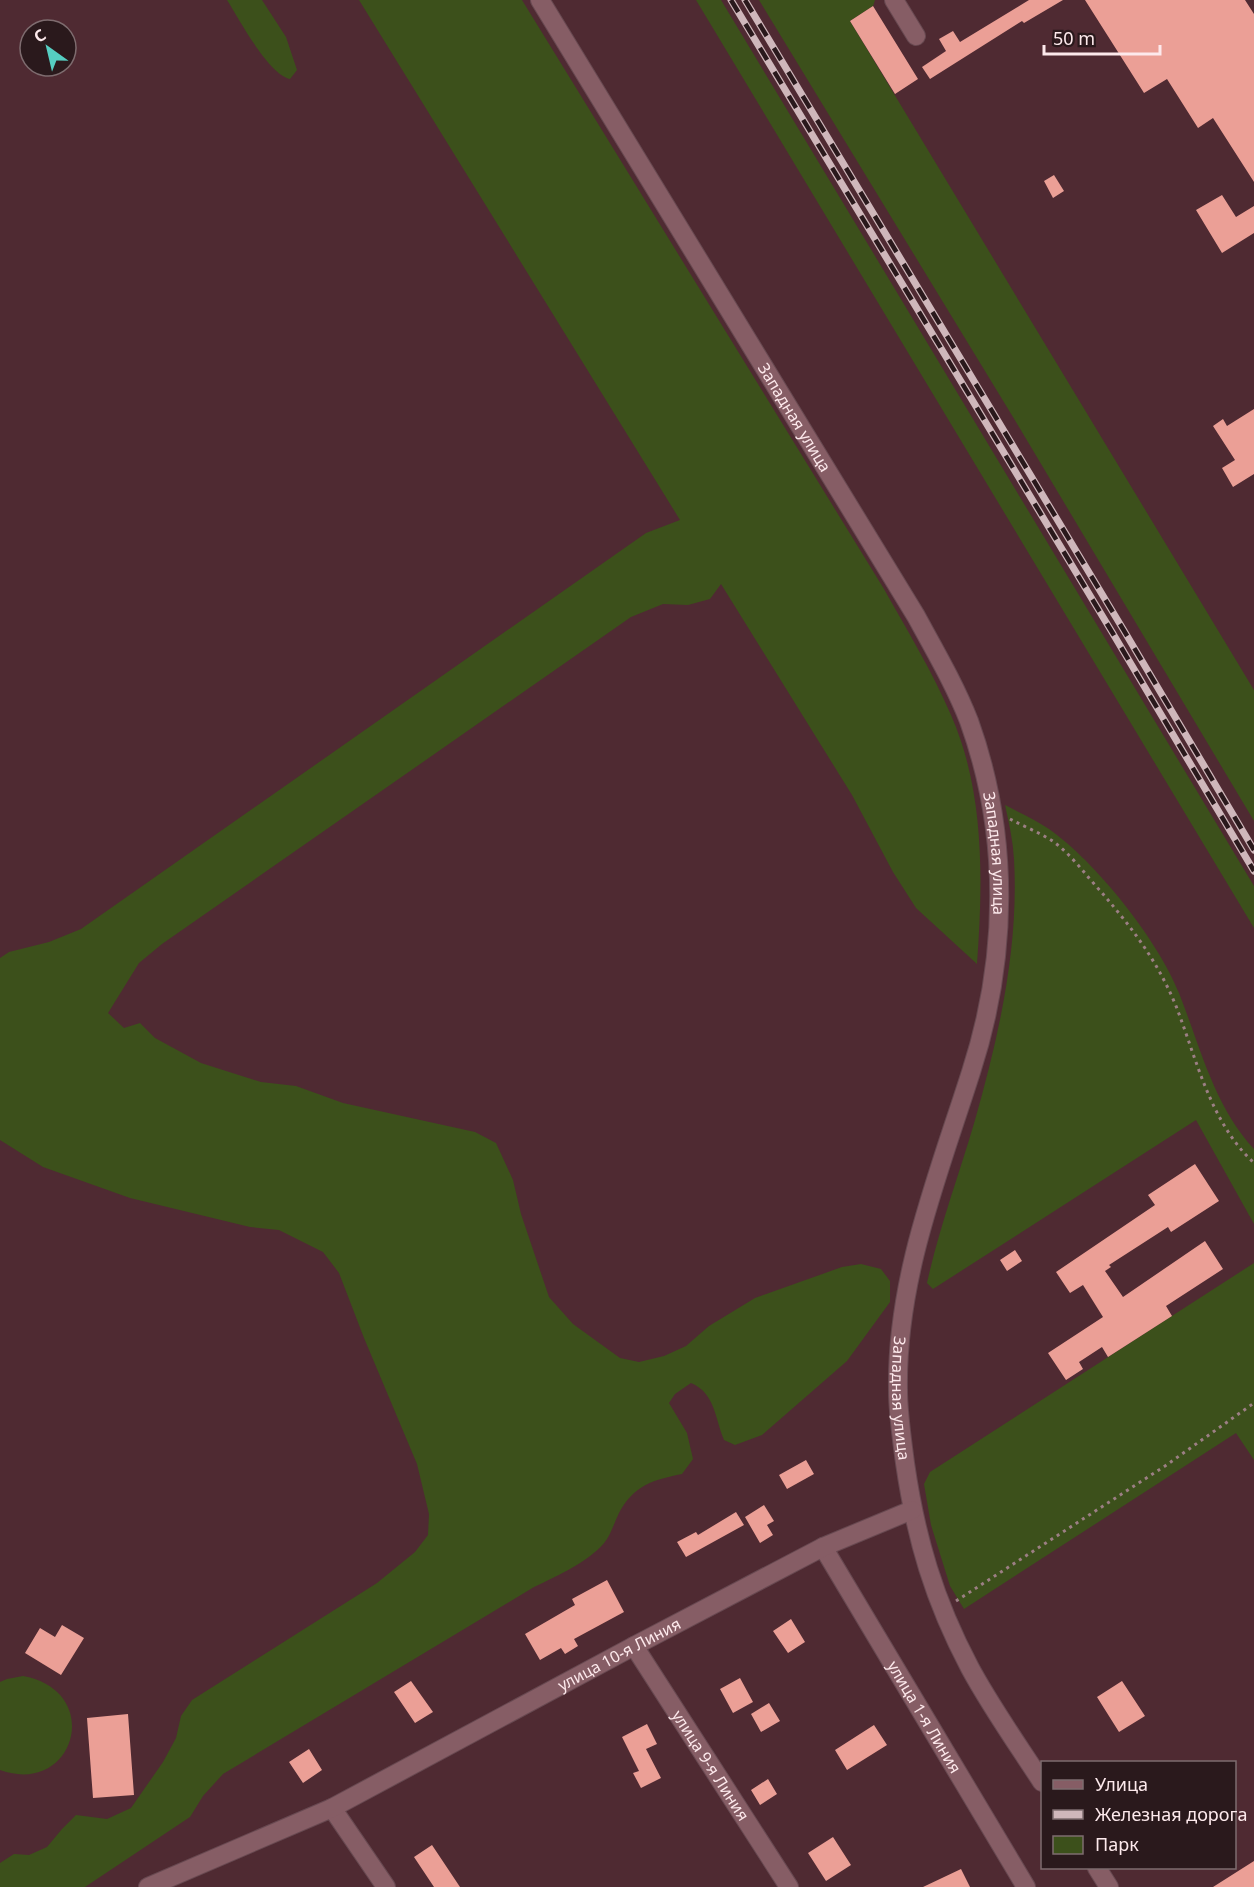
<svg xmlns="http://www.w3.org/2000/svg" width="1254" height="1887" font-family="'Noto Sans',sans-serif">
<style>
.green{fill:#3c501b}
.building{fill:#eb9f96}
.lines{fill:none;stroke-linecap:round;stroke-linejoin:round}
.minor-casing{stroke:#684951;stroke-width:20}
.path{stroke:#9c7f84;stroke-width:3;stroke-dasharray:3 4.5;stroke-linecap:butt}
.minor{stroke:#865d65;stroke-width:18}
.rail-casing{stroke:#cfb7bb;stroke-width:7}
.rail{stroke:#2a191c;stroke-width:4.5;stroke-dasharray:14;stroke-linecap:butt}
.labels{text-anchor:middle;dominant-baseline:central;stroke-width:6;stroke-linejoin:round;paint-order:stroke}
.street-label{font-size:16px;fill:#fde9ec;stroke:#2a191c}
</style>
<rect width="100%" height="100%" fill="#4f2a32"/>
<path class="green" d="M227,0H262L286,37L297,70L290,79C268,74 239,19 227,0Z
M359,0H522L884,589C907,630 932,671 951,715C985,792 983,882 977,964L916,908L893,872L852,795L721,584L710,599L688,605L663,604L631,617L162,944L139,963L108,1013L124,1028L140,1023L155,1038L201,1063L261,1082L296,1086L343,1103L475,1132L496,1143L513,1180L521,1214L549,1297L573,1324L620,1358L639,1362L664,1356L686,1346L709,1326L755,1298L842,1267L861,1264L881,1269L890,1281V1302L847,1361L762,1435L735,1445L724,1440C715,1418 715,1393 691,1383L675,1394L669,1403L687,1433L693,1459L682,1474C653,1480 634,1485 619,1513C615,1521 612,1531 607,1539C593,1560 557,1576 534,1587L223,1774L203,1796L190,1817L85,1887H0V1863L14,1854L29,1855L47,1847L62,1829L76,1815L107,1819L131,1808L163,1762L176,1738L181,1716L192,1700L377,1583L415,1552L428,1535L429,1514L417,1464L364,1338L339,1273L323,1252L279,1230L250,1227L130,1198L43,1167L0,1140V958L9,952L49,942L81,929L646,533L680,520Z
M696,0H721L1254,886V928Z
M759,0H875L873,6L850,21L1254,690V821L1019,427Z
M1005,805C1020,813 1036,820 1049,829C1096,862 1158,940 1179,993C1200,1046 1214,1106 1254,1149V1224L1196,1120L933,1289L927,1283C939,1228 959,1175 975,1120C999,1035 1019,948 1014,859C1013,841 1009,823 1005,805Z
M1254,1263V1460L1236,1433L964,1609L950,1586L931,1525L924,1484L930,1472Z
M23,1676C105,1691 75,1797 0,1770V1682L7,1679Z"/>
<path class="building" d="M1029,0H1063L1024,23L1022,21L930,79L922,67L946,51L939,39L953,31L960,42Z
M1085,0H1245L1254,14V182L1213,118L1198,128L1167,79L1144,93Z
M873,6L918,79L895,94L850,21Z
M1054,175L1064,191L1053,198L1044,181Z
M1222,195L1236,217L1254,206V233L1222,253L1196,210Z
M1254,409V474L1233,487L1222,468L1235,460L1213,426L1223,419L1227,426Z
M1195,1164L1219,1201L1171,1232L1168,1227L1109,1265L1111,1267L1105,1271L1123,1297L1205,1241L1223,1269L1166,1306L1172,1316L1108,1357L1102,1347L1079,1362L1083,1369L1066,1380L1048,1353L1103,1317L1083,1285L1070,1293L1056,1272L1155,1205L1148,1195Z
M1015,1250L1022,1261L1007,1271L1000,1260Z
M806,1460L814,1474L787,1489L779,1475Z
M764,1505L774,1521L767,1525L773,1535L760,1543L745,1517Z
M736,1512L744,1525L686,1557L677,1542L696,1532L698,1535Z
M607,1580L624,1612L574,1639L578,1646L565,1654L561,1648L540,1660L525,1634L575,1605L572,1599Z
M791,1619L805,1642L788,1653L773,1631Z
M62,1625L84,1638L61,1675L25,1653L40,1628L55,1637Z
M740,1678L753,1702L733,1713L720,1689Z
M411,1681L433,1712L415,1723L394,1692Z
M1122,1681L1145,1716L1119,1732L1097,1697Z
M769,1703L780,1721L761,1732L751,1714Z
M128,1714L134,1795L93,1798L87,1718Z
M647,1724L657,1744L646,1749L661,1778L641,1788L633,1773L639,1771L622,1737Z
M874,1725L887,1745L847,1770L835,1750Z
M309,1749L322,1770L303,1783L289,1762Z
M768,1779L777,1794L760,1805L751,1790Z
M833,1837L851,1865L826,1881L808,1853Z
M432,1845L460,1887H434L414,1857Z
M1254,1861V1887H1213Z
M961,1869L970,1887H923Z"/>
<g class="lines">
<defs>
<g id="minor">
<path id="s1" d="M540,0L916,616C935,651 955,685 969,721C1010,835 1008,958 971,1072C938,1176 896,1279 898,1390C898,1414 902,1439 905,1463C916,1539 934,1600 970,1668C991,1707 1018,1745 1042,1782"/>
<path d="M894,0L916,36"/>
<path id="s2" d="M823,1547L1026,1887"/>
<path id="s3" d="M634,1646L789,1887"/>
<path d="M332,1808L386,1887"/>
<path d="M1097,1868L1109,1887"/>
<path id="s4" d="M148,1887L332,1808L634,1646L823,1547L912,1510"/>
</g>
</defs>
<use href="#minor" class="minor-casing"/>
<path class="path" d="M1010,819C1023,826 1038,832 1051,840C1066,850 1078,865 1089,878C1125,919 1155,955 1176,1006C1197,1060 1210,1122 1254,1163
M956,1601L1165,1466L1254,1403"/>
<use href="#minor" class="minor"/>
<defs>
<path id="rail" d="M731,0L1112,632L1254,871
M745,0L1123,629L1254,850"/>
</defs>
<use href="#rail" class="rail-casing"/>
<use href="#rail" class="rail"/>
</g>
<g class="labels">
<g class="street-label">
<text stroke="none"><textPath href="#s1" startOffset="489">Западная улица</textPath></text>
<text stroke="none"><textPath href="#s1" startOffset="975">Западная улица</textPath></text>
<text stroke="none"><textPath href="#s1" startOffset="1533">Западная улица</textPath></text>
<text stroke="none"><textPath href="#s4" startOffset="526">улица 10-я Линия</textPath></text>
<text stroke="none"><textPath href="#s2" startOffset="198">улица 1-я Линия</textPath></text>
<text stroke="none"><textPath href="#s3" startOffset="142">улица 9-я Линия</textPath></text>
</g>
</g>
<rect x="1041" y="1761" width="195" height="108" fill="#2a191c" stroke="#7e6c6f" stroke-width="1.5"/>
<rect x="1053" y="1780" width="30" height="9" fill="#865d65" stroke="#7e6c6f" stroke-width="1.5"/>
<text x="1095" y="1791" font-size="18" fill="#fde9ec">Улица</text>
<rect x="1053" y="1810" width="30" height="9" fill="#cfb7bb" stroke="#7e6c6f" stroke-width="1.5"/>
<text x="1095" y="1821" font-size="18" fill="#fde9ec">Железная дорога</text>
<rect x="1053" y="1836" width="30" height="18" fill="#3c501b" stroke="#7e6c6f" stroke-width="1.5"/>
<text x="1095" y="1851" font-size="18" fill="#fde9ec">Парк</text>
<g transform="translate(48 48) rotate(326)"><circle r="28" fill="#2a191c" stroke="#7e6c6f" stroke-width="1.5"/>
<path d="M0-4.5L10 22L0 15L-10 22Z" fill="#56cec2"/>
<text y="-9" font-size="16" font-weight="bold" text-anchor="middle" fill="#fde9ec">С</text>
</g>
<path d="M1044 45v9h116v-9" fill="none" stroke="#fde9ec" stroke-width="3"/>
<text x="1053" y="45" font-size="18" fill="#fde9ec" stroke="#2a191c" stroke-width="4.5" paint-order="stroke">50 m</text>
</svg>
